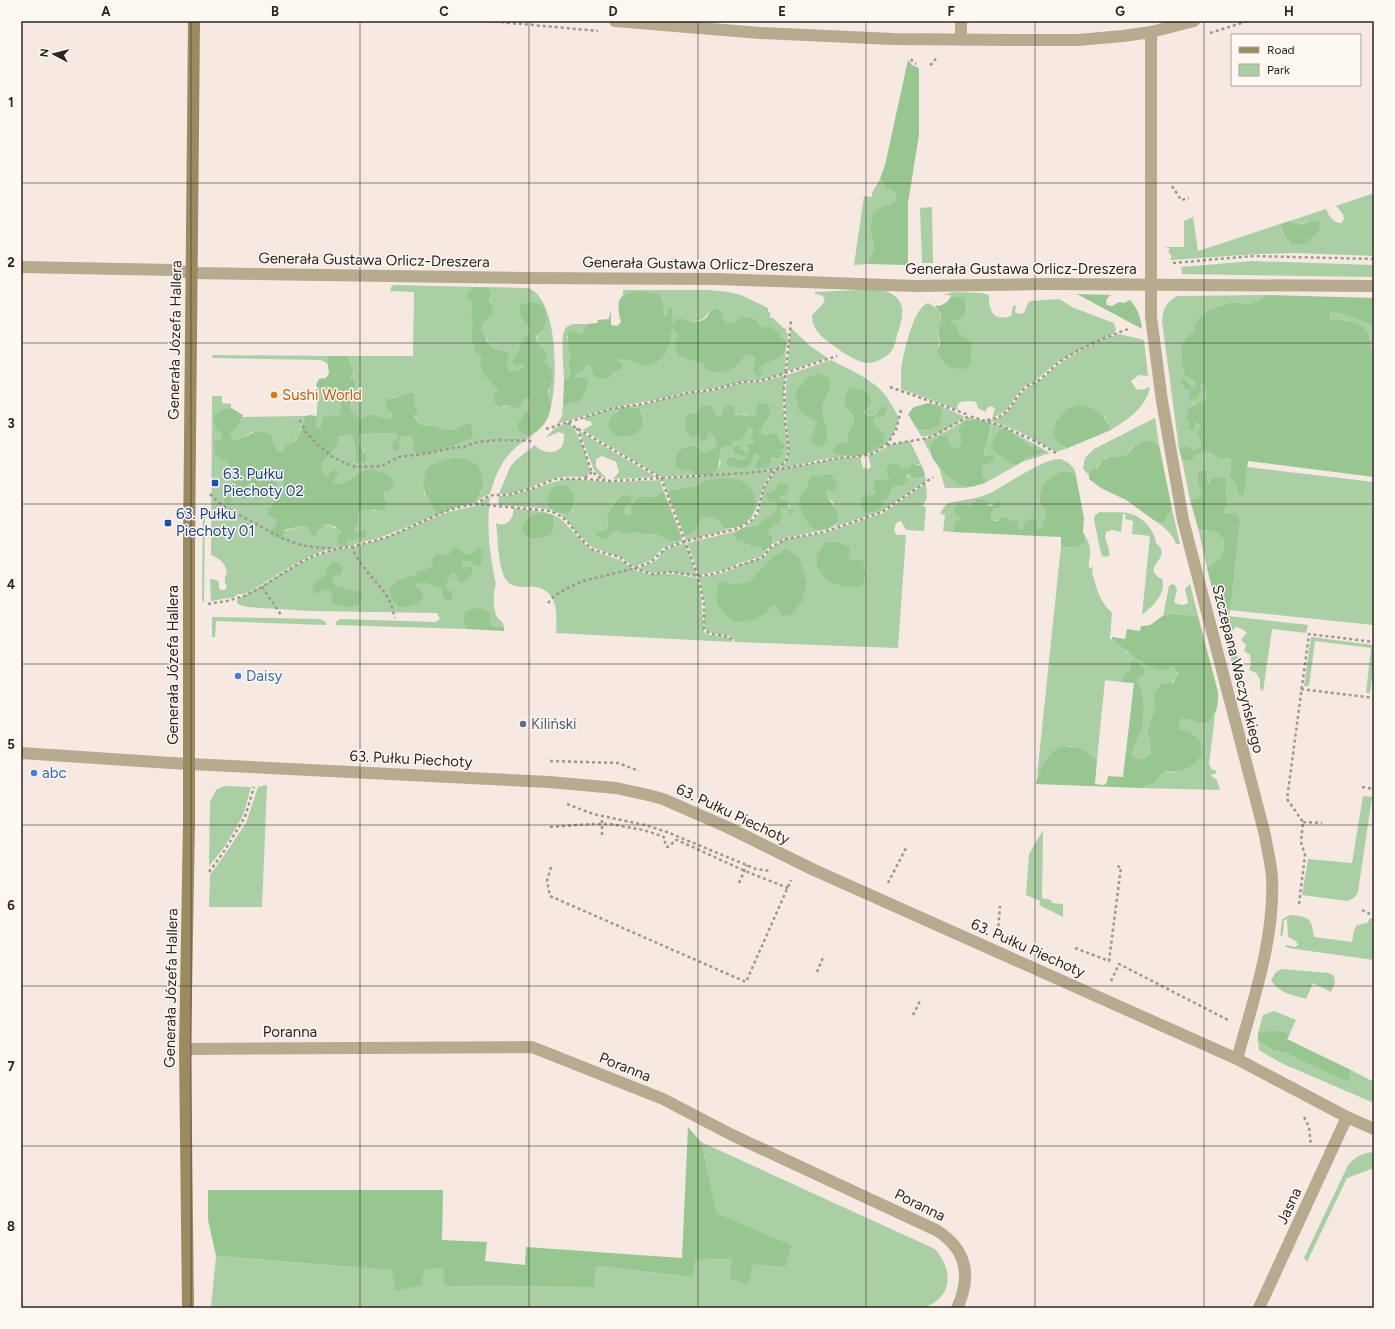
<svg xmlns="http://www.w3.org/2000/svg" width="1395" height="1329" font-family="Figtree,sans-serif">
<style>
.green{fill:#abcfa5}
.forest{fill:#98c690}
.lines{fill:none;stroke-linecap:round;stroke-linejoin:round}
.path{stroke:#9f9690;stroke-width:2.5;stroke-dasharray:3 3;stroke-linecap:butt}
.street{stroke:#b6aa8f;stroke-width:12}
.secondary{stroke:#9c8a61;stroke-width:12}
.grid{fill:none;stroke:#2b2623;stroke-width:1;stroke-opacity:0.55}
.food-dot{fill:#e8710a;stroke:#fef7f2;stroke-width:1.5}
.transit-dot{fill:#1a4fb4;stroke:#fef7f2;stroke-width:1.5}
.shop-dot{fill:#3f7fe0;stroke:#fef7f2;stroke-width:1.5}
.service-dot{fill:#5c6f8a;stroke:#fef7f2;stroke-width:1.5}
.labels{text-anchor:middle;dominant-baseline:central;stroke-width:3;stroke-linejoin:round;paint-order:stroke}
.street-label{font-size:15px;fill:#2b2623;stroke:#fef7f2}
.food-label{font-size:15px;fill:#c56008;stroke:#fef7f2;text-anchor:start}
.transit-label{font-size:15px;fill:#164399;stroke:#fef7f2;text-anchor:start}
.shop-label{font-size:15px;fill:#366cbe;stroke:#fef7f2;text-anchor:start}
.service-label{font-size:15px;fill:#4e5e75;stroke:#fef7f2;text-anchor:start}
.neatline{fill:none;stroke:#2b2623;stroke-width:1.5}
.grid-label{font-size:13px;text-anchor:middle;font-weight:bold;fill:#2b2623}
</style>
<rect width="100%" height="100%" fill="#f5e9e1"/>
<path class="green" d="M880,179L886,188L894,192L897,198L892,204L885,205L870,230L874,249L867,264L854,265L864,196L872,197V193Z
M1374,193V256L1295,253L1259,254L1171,260L1170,259L1172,256L1168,252L1170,249L1165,247H1184V221L1193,217L1198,251L1280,224L1283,234L1309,221L1297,225H1293L1290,221L1326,209C1329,216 1333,223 1341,223L1344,219L1343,214L1336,206Z
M932,207L933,263H922L920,208Z
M1253,261L1374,265V277L1182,274L1181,267Z
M394,285L474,287L469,292L472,310L470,312L474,321L472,337L480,354L483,373L492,382L498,391L503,407L508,405L520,407L523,401L526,398L529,399L530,404L529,411L523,413L521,419L517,423L518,429L529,436L535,434C507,451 499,463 490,494L483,497L474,503L482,491L454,457L441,461L428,466L424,493L437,515L379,538L362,542L351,546L326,550L311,556L297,563L249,592L243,594H238L234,597L211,601L210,579L217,580L219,583V588L221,590H225L227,586L225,583V577L227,574C226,563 220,559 211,555L212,396H222V403L231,404V408L221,410L222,434L220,439L226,460L234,477L232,484L223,497L231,499L227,497C227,494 227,492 228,490C232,484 247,483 253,484V491L240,495V499L250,495C263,501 270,485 276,477C284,479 284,484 284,492L275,499L276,525L271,529L285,531L301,526H307L312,536C317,530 322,526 330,524L334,528H339L346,537H358L362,539L366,537L355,531L356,526L358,524V516L362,510L369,508L376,511L384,498L385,491L360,472L347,481L339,484L333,482L338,475L331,471L328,476L324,474L321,464L328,454L333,451L338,437L351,435C356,443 356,451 355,460L365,452L359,445L358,441L361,434L395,433L398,437L393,442H399L401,436H407L413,438L412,449L416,453H431L470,440L464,424L453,430L441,428L434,425L425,426L417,422L414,405V393L409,392L403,396L393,397L390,410L392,415L390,419L370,414L361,418C352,413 349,411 351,401L349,397C352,388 350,379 354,370L350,364L348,356H413L414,292L390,291L391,287Z
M486,287L528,288C559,299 558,384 550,410C551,398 545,393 552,382L544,362L546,352C537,345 532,339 542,331L529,325L530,329C523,344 515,344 521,364L524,365L522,369L515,371L509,370L507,365V352C500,351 491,348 488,341C485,336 486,333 481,330V324L487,320L491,292Z
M623,290H709L728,292L741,295L768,308V312L771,313L770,314V317C777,319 779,326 786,329V332L788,334L787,343L779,334L761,328L742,317L735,322L727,323L724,319L709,311C703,322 698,321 687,321L677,334L675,344L689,360L703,364H738L744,357L750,355L754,357L755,362L759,369L762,365L779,357L786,348L785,373L761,380L741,382L711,389L686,392L664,398L611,408L560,423L556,426L562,416L563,405L573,404L576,378L575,376L576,374L584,370L586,365L590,366L601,379L610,378L614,372L619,359L624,358L637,363L668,349L671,335L673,309L665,317L663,303L637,291L623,295Z
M859,290C869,290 883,288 892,294C908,304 902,321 897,335C896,340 895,345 892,350C888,357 874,364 866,363C855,361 842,352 834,346C822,337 812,330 812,315L823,304L825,298L821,295L815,294V292Z
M953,292L982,293L989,295C988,311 994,322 1011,316L1013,306L1015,305L1016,307L1015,312L1019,314L1024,313L1028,303L1031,301L1059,299L1074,308L1114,323L1116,330L1113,334L1072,354L1056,363L1034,382L1025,386L1016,396L1006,411L992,418L995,409L992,406L987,408L985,412L978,408L976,402L969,401L960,402L957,406L958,410L901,389C901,383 901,376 901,370C903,356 913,307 928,303C936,307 943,313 941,322C941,326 939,328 938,331C937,339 941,341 937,350L965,336L959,333L956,324L951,320L967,309L965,299L960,297H951L950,295H943Z
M1267,295L1258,301L1248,304L1231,302L1211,309L1200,316L1193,326L1196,332L1193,379L1196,385L1194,388H1192L1185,379L1191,391L1200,385L1204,383L1207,393L1205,400L1199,404L1192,405L1195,423L1200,425L1202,429L1197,433L1200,440L1201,447L1194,450L1186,447L1179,449L1162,321C1163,309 1166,302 1177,296Z
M1331,311L1349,316L1374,326V352L1371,350L1369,334L1329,319Z
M573,324H587L584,331L580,335L567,336L568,347L571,358L568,364L570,376L564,380C564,369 560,337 565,329C567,326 570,325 573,324Z
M791,328L810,346L828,358L787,371Z
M1119,334L1144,340L1148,376L1139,375L1131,381L1136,389L1142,390L1150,387C1146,408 1128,419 1111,430L1105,417L1060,445L1068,448L1056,452C1034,439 1012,427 988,420C1010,419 1012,401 1026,389C1032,384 1039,381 1045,377C1049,373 1053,368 1058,365C1076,352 1098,340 1119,334Z
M212,355L327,356L328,365L325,362L320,360L213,358Z
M831,360C850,370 873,379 886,396C891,403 895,411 899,418C894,436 888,447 869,454L877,449L884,434L875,425L873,420L877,417L878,410L875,415L868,416L864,414L871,404L847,410L853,415L854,422L849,430L847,442L836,444L835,454H842L848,456L820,460L780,469L786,462L789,451L785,405L787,375Z
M785,375L783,406L788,450L785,461L778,469L760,471H775C757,485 763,506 749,520L755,511L704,481L695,486L667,491L662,479L725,474L710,475L717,471L721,463C720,463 719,457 719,457C719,445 738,438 746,434L748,428H752L753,431L754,441L751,444L747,453L744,452L746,456L745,458L738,460L728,458L751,464L755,454H758L760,457L778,459L782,453C773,450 769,438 761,432L763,426L768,419L757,414L752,417L744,414L732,418L722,411L721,415L717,416L712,407H701L696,413L697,435L707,440V433L713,435L717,445L713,451L705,453C693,442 692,445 678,451L695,475L661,477L583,430L592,425L591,421H587L583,418L611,409L623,407L615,412L639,432C645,423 645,418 639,408L626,407L642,405L688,393L711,391L741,383L761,382Z
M326,384C333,388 334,392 343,394L344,398L341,402V413L336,416L322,418V428H316L318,391Z
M941,406L965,417C953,425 937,438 921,436L917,429C934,432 945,425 941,406Z
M305,416L302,422L299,436L284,451L277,450L272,441L252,432L239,440H233L231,437V431L238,426L242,417Z
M969,417L975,419L969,420L958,432L961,438L960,445L956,448L952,447L949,442L930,446L929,452L923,439C940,437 955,426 969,417Z
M1155,418L1159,445C1150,441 1141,439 1133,447C1130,451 1129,454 1125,456C1120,458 1118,457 1113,457C1105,457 1102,461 1098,466C1095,470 1092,471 1089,475L1083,469L1085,458L1094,449Z
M988,422L1005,427L1000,430L1013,464L1017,465L985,483L986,479L982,476V467L987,465L988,456H984C983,445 996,434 988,422Z
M568,423L575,429L579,439L583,446L590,471L588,475L584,477C574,477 562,476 553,479C535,484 518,495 499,494L510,467L516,460L535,445C541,453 558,456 563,444C564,442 564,437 564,434L559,432L545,438L555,428Z
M579,431L656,477L613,479L619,472L616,462L602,456L596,459V467L607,479L600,476L594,470Z
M1011,431L1050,453L1022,462L1025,459L1043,453L1035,449Z
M910,441L922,466L918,464L909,469H902L889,479L875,481L877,494L866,513L876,512L883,505L882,501L888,499L891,491L910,474L913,478L919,479L925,475L926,481L882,511L834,527L839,521L833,502L828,498L826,494L834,481L832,475L821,477L815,475L810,477L807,486L815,529L823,530L786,538L772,544L773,537L768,534C770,527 777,517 780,510L783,508L787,510L788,513L790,510L788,509L789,505L778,498L781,496H784L776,489L771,493L773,501L777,503C778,515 764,518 757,526H750L744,528L758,515L764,487L774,473L778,470L841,458L860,457L863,468L869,469L871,466L868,455L874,454L890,445Z
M1208,452L1219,458H1231L1230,477L1236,485L1238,494L1244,496L1247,467L1374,482L1373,625L1230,610L1229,616L1308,625L1306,633L1272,629L1263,692L1260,688V680L1256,673L1249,670L1251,665L1250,655L1244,651L1246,645L1241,640L1247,633L1242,629L1236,627L1231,632L1235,641L1234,652L1238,657L1236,664L1244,674L1240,682L1245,691L1240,692L1217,608L1229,610L1228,514L1224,512L1228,499L1225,490L1207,481L1208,471L1198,484L1203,492L1198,498L1190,500L1182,460L1191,461L1197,455Z
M1060,459C1068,461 1076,468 1076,476C1062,468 1051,473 1044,487C1041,491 1039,496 1040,502C1041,505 1044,508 1045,510L1044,521L1041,529H1036L1033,526L1038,522L1024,530H1018L1012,521L991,520L992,510L996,508H1000L1002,505L1000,501C990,507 987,505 978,499L969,506L960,504L958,515L960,521L954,526L953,532L943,531L945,515L940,514C942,511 943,507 947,504C952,501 958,502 964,500C972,499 981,497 988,494C1006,486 1043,458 1060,459Z
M939,467C952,480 957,486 976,486L964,488H945Z
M569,479L614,482L660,480L664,492L652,497L644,496L631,513L627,515L624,513L625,506L631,503L621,496C611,505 606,513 608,527L604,531L611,533L617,531L625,534L634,532L645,535L656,534C665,539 673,545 682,538L683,541L663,548L651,560L634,567L621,557L593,548L575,531L567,520L558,514L568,515L573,510L575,503H547L551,510L540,508L498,505L499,496C524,496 544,482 569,479Z
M926,483L927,498L923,505L926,508L924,531L906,530L901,521L896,523L894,531L897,535H906L898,648L735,642C731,630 715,638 706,630L704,624L705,606L699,577L714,575L728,571L745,563L764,558L771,548L786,539L824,533L883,513Z
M490,497C486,527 490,555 496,584C493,590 493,611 497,617C500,621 503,621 504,627C498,627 494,627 489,622L463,618L466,629L335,625L337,621L341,619L436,622L440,619L437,613L311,611L247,607L240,605L237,603V600L298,564L314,557L336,549L349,548L383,539L448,512L475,506L482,501Z
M203,506H205L204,602L202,601Z
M513,508L544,512L529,518L525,522L553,531V515L561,519L588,547L599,553L621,560L634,570L649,574H675L697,578L701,596L704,632C712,639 727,632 733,642L556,633C557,615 559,592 536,587C532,586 526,587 521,587C516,586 510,585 507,581C498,571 498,537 496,523C507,528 515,518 513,508Z
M1172,509L1180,544H1176C1173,534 1164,527 1155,521L1160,522Z
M1100,512C1109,513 1123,511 1131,514C1143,517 1155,531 1156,543C1175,559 1138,567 1162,579C1167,594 1152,607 1142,615L1150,536L1132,534L1133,521L1125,519L1126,514H1123L1121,532L1112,530L1106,532C1103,540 1111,547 1109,556L1104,557L1101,554L1094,520L1095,515Z
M710,516L717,519L724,528L732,529L686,540L685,537L694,532L702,518Z
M1198,528C1210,534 1213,527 1224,540C1223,558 1221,558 1207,568Z
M737,531L734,535L736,540C747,542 749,548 760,548L763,552L766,550L763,556L737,564L728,569L699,575L687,543Z
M1083,532C1088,540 1091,546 1090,556C1089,562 1088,564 1090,569L1093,566L1092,574C1095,579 1095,584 1097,589C1100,599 1105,606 1112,613L1110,639H1112L1128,653L1172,666L1178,675L1156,704L1147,733L1151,742V754L1143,759L1136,758L1132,753L1143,726L1144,706L1142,688L1137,683V679L1144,676V668L1137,661L1130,662L1129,671L1124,674L1121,682L1105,680L1097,760L1081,749L1070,746L1048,759L1037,776L1061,546L1072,548L1086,541Z
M685,543L697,576L671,572L652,573L637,569L651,563L658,559L661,553L666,549Z
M1172,584L1175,585L1177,590L1174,602L1177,604L1184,605L1188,603C1188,598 1185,594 1185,589L1190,584L1198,616L1173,614L1163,616L1169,586Z
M212,617L320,619L326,622V625L216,621L215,637H212Z
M1311,637L1374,645V664L1370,693H1366L1371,648L1315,641L1309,686H1304Z
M1215,715L1209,764L1212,770H1216V773L1211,775V776L1217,780L1220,790L1140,788L1155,783L1164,771L1175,773L1180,730L1179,726L1182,718L1191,720L1198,724L1209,722Z
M267,785L262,907H209L210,875L223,857L246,823L258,787Z
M226,786L251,787L243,816L223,849L209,866L210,802L216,790L221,787Z
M1363,796L1372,797L1358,892C1356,897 1353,899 1347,901L1302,895L1308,859L1352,863Z
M1043,830L1042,898L1051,900L1052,903L1063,904V917L1039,905L1040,901L1026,895L1029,854Z
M1290,915C1308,917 1312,917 1314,937L1352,942L1354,930L1357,925L1367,923L1370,918L1374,919V960L1288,948L1285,946L1287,945L1295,947L1298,945L1296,941L1288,937L1287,919L1284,920L1283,934L1280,937L1282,919Z
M1282,969L1329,973L1334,976L1335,983L1331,992L1313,983L1306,999C1291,994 1280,994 1271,980L1276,972Z
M1274,1011L1296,1020L1290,1033L1271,1030L1258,1033L1263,1015Z
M1258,1041L1273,1050L1286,1053L1348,1081L1351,1070L1374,1082V1103L1281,1063L1259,1050Z
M701,1142L935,1249C954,1271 953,1298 923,1308L211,1307L216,1256L393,1270L395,1291L421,1286L425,1270L443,1268L445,1286L593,1287L596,1266L693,1277L694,1260L733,1259L753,1264L792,1245L717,1213Z
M1374,1152V1168L1347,1178L1307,1262L1304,1258L1348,1165C1357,1156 1361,1153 1374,1152Z"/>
<path class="forest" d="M908,60L912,65L919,68V135L908,203V265L867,264L874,249L870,230L873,212L885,205L892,204L897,198L894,192L886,188L880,179L885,165Z
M1290,221L1293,225C1301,225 1309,221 1318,221L1320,229C1305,250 1288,251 1280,224Z
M474,287H486L491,292L489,302L492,305L493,312L487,320L482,324L481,330C486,333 485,336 487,341C491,348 500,351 507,352L509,355L507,365L509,370L515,371L521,369L524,365L521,364L517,365L513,364V360C520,353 518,347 523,340C525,336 528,334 530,329C527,319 517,320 520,306C529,301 535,301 544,307C546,314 547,322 543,329C541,333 536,334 536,339C537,346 543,347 546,352C547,354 547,356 547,358L544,362C550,366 554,373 552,381C552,385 548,387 548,392C548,396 550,398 550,401C553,415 542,431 529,436L522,433L518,429L517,423L521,419L523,413L529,411L530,404L529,399L526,398L523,401L520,407L516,408L508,405L498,407L494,401V395L498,391C494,384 487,379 483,373C480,368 481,360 480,354L476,353C474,348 472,343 472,337C472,325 475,324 470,312L472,310L471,302L467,298L469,292Z
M637,291L659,294L663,302L665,317L670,308H673C672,328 674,363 646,365C636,365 628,357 619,359L618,361L622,363V368L614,372L610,378L601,379L594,376L590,366L586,365L584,370L576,374L575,376L576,378L584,377L588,380C585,398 581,404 563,405L564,380L570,376L568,363L571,358C568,349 566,341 569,332L574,331L580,335L584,331L587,324L597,323L598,320L609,319L611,310V325L617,326L621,322C619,314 615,300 624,295C628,293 633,292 637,291Z
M1077,294L1112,295L1109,296L1106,301L1107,305L1112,306L1119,302L1124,303L1130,300C1138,309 1141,318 1142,329Z
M1267,295L1374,298V326L1349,316L1331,311L1329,319L1357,323L1369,334L1371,349L1374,352V477L1248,461L1244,496L1238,494L1236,485L1230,477L1231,458H1219L1208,452L1197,455L1191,461L1182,460L1179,449L1186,446L1194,450L1201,447L1200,440L1197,433L1201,429L1200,425L1195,423L1194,429L1190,430L1188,428L1190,423L1187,420L1188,409C1193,404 1199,404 1205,400L1207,393L1204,384L1200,385L1201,391L1197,398L1191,399L1188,395L1191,391L1184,387L1181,380L1185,379L1192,388H1194L1196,385L1193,379L1185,375C1181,360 1178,337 1195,332L1193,326L1200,316L1211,309L1231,302L1248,304L1258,301Z
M951,297H960L965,299C968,315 967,317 951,321L956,324L959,333L965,336L972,345L970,363L965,369C948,369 943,365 937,350L940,344L938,332L941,322V314L935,306C942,306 947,303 951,297Z
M715,309L722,312L724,319L727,323L735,322L742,317L755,319L761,328L769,326L779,334L787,343C784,364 766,358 759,369L762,372L761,376L756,375L753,369L755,362L754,357L750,355C742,357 743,359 738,364C727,373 719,374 706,369L703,364L689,360L678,355L675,344L677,334L672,328L674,322L680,318C687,321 699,324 706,318C710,313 707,312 715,309Z
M327,356H348L350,364L354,370L351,378L355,382V386L351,390L349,397L351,401C349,411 352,413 361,418L370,414L390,419L392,415L390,410L387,408L385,400C394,397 402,397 409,392L414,393V405L418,410L415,416L417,422L425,426L434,425L441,428L453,430L464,424H471L473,435L470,440L431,453H416L412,449L413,438L407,436H401L399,442L400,447L398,450L395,451L392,446L393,442L398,437L395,433L361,434L358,441C360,447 365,452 367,459L365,462L358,463L355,460C356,451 356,443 351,435L338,437C340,447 327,456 321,464L324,474L328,476L331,471L338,470V475L333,482L339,484L347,481L360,472L371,469L386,474L395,483L390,490L385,491L384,498L386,504L384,510C376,511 370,508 362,510L358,516V524L356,526L355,531L358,533L362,531L366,530V537L362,539L358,537L352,540L346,538L348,541L347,545H341L337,542L338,537L342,532C339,528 334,527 330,524L325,525L320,530H317V535L312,536L307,526H301L285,530L283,536L276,538L270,534L271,529L276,525V519L269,516L268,509L274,504L275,499L284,492C284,485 284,479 276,477L277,490L272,495H263L260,500H256L254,497L250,495L246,499H240V495L253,491V484L250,483L244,490H237L233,486L228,490L227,496L232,499L230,504L225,503L223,497L224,488L232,484L234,477L226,460L221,459L215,454L214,442L220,439L222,434L216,428L213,417L221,410L231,408L243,415L238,426L231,432V437L233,440C250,440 251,424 273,436L272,441L277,450L284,451L286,445C303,441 299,428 305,416L312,415L317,417L316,428H321L322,418L327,415L336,416L341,413V402L344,398L343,394C335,392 333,388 326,385L318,391L316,384L319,379L326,378L329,373Z
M818,373L829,378L830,388L822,405L823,419L827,428V440L821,447L815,446L811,441L817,422L799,411L795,393L806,379Z
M851,388C862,389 871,391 871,404L864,413L868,416L875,415L882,406L887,408L884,416L877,417L873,420L875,425L884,434V442C875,452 862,458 848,456C843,455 840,454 835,454L833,450L836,444L847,442L849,430L854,422L853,415C843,407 841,398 851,388Z
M767,403L770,408L768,419L763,426L761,432L766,436L772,433L777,434L779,440L784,444V449L779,451L783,453L778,459L771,458L769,466L762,468H756V463L760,457L758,454H755L751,464L747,468L729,467L726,463L728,458L733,457L738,460L745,458L746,456L735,454L733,449L735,446H739L744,452L747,453L749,450L746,444H751L754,441L751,436L753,431L751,428H748L746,434L740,440L733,441L731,445C715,445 722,462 717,471L710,475H695L691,470L684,471L676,467V458L678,451C692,444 693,443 705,453L713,450L717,445L713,435L708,433L707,440L701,441L697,435L693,438C684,430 682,425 688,414L696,413L701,406L706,405L712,407L717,416L721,415L725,406L730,405L735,408L733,418C739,413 745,415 752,417L757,414L756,409L759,404Z
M928,403L941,406C945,425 934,433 917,429L908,414L914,407Z
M1080,405C1098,410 1103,412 1111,430L1068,448L1060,445L1054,435L1056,422L1067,409Z
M623,407L639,408C647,422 644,434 627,436C622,436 618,437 614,434C612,432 610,429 608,426C610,417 615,412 623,407Z
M975,419L988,422L990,425C992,438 983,447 984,456H988L992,454L994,456L993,461L982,467V476L986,479L985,483C978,485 970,488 963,486C953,483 927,459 930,447C931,442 936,439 940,436L946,437L952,447L956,448L960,445L961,438L958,432L963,422Z
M1005,427L1035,449L1043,450V453L1025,459L1022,462L1017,465L1013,464L994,451L992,445L995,436L1000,430Z
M1143,441H1151L1159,445L1172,509L1167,515L1165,521L1160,522L1155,521L1126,500L1101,488L1089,479V475L1092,470L1097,468L1103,460L1111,457H1121L1128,454L1135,445Z
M454,457L468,460L478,465C484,484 486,486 474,503L456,507L437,515C425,494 419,490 428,466L441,461Z
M897,463L902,469H909L912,464L922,466L925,475L919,479L913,478L910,474L906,476L907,480L902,486H896L891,491L888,499L882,501L884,505L876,512L866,513L861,506V498L869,495L876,494L873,488L875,480L889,479L886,471L890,464Z
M1203,470L1208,471L1207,481L1209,483L1212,478L1221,477L1226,479L1225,490L1228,499L1224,512L1228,514L1237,513L1240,519L1230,610L1217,608L1207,568C1221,558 1223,558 1224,540C1213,527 1210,534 1198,528L1190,500L1198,498L1202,492L1198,484V472Z
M1061,472H1070L1076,476L1084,518L1083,532L1086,541C1076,550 1073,548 1061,546V537L953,532L955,522L960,520L958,515L954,511V508L960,504L969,506L978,499H983L986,502L987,505L992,506L995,502L1000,501L1002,505L1000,508H996L992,510L991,520L997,521L1000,518L1005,517L1012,521L1015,519L1018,523V529L1023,530L1024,523L1032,518L1038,522L1037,526H1034L1036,529H1041L1044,521L1045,510C1044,508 1041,505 1040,502C1038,489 1049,475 1061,472Z
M826,474L832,475L837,486L835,490L832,491L828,490L826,494C831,505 837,506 839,521C832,529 818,535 809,525C807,522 805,517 803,514C801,511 799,505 799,502C800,496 803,492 807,489V486L810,477L815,475L821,477Z
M726,478C731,479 737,479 742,481C768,497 754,532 724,528C717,519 715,515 702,518L694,532L685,537L667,491L695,486L704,481Z
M779,483L787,485L788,492L786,495L781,496L779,498L784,500L788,502V509L794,510V512L790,515L787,510L783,508L780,510L782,514L779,522C773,525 770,528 768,534L773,537L772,544L766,550L763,552L760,548C749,548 747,542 736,540L734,535C739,527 748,526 757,526C764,517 778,515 777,503L769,501L766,496L767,492L771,493L776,489Z
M560,485H566C576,494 578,505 568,515C548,512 541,505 553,487Z
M664,492L682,538C673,545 665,539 656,534L645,535L634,532L625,534L617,531L611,533L607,539H601L595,534L598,531H604L608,527L607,517L611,508L616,501L621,496L628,495L633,498L631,503L625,507L624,513L627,515L631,513V506L637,499L644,496L652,497Z
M544,512L553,515V531L548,536C536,538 527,542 522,528C526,518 533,514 544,512Z
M836,542L850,547L849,559L855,561L859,559L863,561L866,576L861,587H845L827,581L817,566V555L825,543Z
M452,549H458L466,555L471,553H475L477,549H481L483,552L480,557L482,562L479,566L474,565L472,561H464L461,565L463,568L468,566L473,569C472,576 469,580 462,583L458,580L457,573L451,574L447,581L446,588L452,593V600L446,601L442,595V588C430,586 431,580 416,584V588L421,591L424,597C417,605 410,607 399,607L393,601L389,590C395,580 403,577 415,576L418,571L426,570L432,566L433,559L437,554L449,555Z
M787,549L799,558L807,582L802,601L790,615L781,616L777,606L773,605L770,607L768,612L754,620L735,622C718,609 713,603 719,581L729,584L749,583L771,558Z
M338,562L343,568L341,575H334L332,580L335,586C344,586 343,589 349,590C356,592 353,588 362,594L360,604C351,610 346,605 337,605L331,600L332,594L329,589L323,590L316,594L312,590L314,583L327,574V568L332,563Z
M479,608L487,611L491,616L489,622C493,627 498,627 504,627V631L466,629L463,618L466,611Z
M1173,614L1198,616L1218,692C1218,706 1218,712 1209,722L1198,724L1191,720L1182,718L1179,726L1180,730L1189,731L1200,741L1202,755C1189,768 1183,774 1164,771L1155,783L1140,788L1036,784C1037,774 1047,755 1057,749C1063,746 1075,746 1081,749C1087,752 1092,757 1097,760L1095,784L1104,785L1107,782L1108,776L1123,777L1134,683L1121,682L1124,674L1129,671L1130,661H1137L1144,668V676L1137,679V683L1142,688L1144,706L1143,726L1132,753L1136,758L1143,759L1151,754V742L1147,733L1156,704L1153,695L1161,684L1173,683L1178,674L1172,666C1169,667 1165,670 1163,670C1149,670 1122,648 1112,639V637L1125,639L1127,629L1140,631L1141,626C1155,626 1152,622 1163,616C1166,615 1170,614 1173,614Z
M1271,1030L1290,1033L1287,1039L1351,1070L1348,1082L1286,1053L1273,1050L1258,1041V1033Z
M688,1127L701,1142L717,1213L792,1245L785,1267L753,1264L748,1285L730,1278L732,1259L695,1260L693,1277L596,1266L594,1287L444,1286L443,1268L425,1270L421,1286L395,1291L392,1270L216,1256L208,1220V1190H443L442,1240L487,1242L485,1261L525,1265L526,1247L682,1258Z"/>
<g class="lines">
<path class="path" d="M489,21L598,31
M1210,33L1248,21
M911,59L913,62L916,64
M930,65L933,63L936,58
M1172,186L1181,200L1189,198
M1173,263L1253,256L1374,259
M890,387L969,415
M300,420L305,431L318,445L333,457L343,462L356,467L381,466L399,457L423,454L452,448L464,447L473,443L485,441L499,440L532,441
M987,420C1012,416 1009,403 1025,388C1028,385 1032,384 1036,382C1044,377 1050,370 1057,364C1078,348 1104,338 1128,329
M568,423L661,478L698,576L704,605V629C712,639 727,631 734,642
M577,428L591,470L597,476L605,480
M546,429L611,409L642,404L688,393L711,390L742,382L761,381L837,356
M887,445L928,438L935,435L969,416L999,425L1037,442L1058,454
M585,478L591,473V470
M210,494C222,507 236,513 251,521C281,538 298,549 334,548
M475,504L489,496L494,495H507L533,488L555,479H585L612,481L747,473L782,469L840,458L862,456L874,453L888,443L896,430L901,410
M352,546C359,568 378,580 389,600C392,605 393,612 395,618
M262,587L281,615
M548,603L554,596L564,590L583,581L635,568L651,562L666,548L690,540L737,529L751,521L757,514L764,487L773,473L786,461L789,451L785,421L784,389L791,321
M208,604L227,601L244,596L260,588L301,562L316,555L339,548L351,547L388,537L446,511L460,507L475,504L551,511L562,517L567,521L582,540L593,550L620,557L627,564L636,569L652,574L671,572L698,576L713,574L759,559L763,557L771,547L786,539L824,532L882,512L933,477
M1301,689L1374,698
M550,761L618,763L639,771
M1362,787L1374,789
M567,804L593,814L645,825L667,832L756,869L770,871
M1303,822L1322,823
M550,827L591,824H610L643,830L662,836L665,838V844L667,847L670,846L675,840H677L745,871L788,888
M602,835V816
M551,867L547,881L550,896L746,982L791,880
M209,872L223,853L245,817L254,787
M739,883L747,865
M888,883L906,848
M1299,904L1305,855L1301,842L1303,822L1287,799L1309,634L1374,642
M1362,910L1374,916
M1000,931L998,930L1000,906
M1075,948L1109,961L1121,867L1115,866
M817,972L824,955
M1111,981L1119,964L1228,1020
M913,1015L921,999
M1304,1117L1309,1127L1311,1146"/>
<path class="street" d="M615,21L760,33L893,39L1012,40H1078L1123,36L1151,32L1194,21
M1151,32V317L1162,401L1183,520L1265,835C1267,849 1271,863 1272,877C1275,939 1253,1001 1237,1059
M961,40V21
M21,267L173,270L192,273L525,278L716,279L916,286L1043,284L1374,286
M21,753L171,763L549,782L616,788L648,795L663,799L727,827L814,870L1237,1059L1347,1117L1374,1129
M185,1049L532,1047L663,1099L732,1135L936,1230C967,1249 972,1276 957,1308
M1259,1308L1347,1117"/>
<path class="secondary" d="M188,1308L185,1049L189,822V549L194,21"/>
</g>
<path class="grid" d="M191,21V1308M360,21V1308M529,21V1308M698,21V1308M866,21V1308M1035,21V1308M1204,21V1308M21,183H1374M21,343H1374M21,504H1374M21,664H1374M21,825H1374M21,986H1374M21,1146H1374"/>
<circle class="food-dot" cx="274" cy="395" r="4"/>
<g class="transit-dot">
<rect x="211" y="479" width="8" height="8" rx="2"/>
<rect x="164" y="519" width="8" height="8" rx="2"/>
</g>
<g class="shop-dot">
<circle cx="238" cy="676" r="4"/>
<circle cx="34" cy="773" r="4"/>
</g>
<circle class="service-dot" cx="523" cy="724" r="4"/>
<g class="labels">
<g class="street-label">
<text transform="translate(374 260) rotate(1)">Generała Gustawa Orlicz-Dreszera</text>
<text transform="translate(698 264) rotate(1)">Generała Gustawa Orlicz-Dreszera</text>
<text x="1021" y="269">Generała Gustawa Orlicz-Dreszera</text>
<text transform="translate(175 340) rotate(-89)">Generała Józefa Hallera</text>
<text transform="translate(173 665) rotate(-90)">Generała Józefa Hallera</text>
<text transform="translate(1238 669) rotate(76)">Szczepana Waczyńskiego</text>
<text transform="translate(411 759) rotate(3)">63. Pułku Piechoty</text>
<text transform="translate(733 814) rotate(25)">63. Pułku Piechoty</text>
<text transform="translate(1028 948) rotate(24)">63. Pułku Piechoty</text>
<text transform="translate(171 988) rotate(-89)">Generała Józefa Hallera</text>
<text x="290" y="1032">Poranna</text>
<text transform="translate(625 1067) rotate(22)">Poranna</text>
<text transform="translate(920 1205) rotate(26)">Poranna</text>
<text transform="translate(1289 1206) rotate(-65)">Jasna</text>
</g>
<g class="food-label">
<text x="282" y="395">Sushi World</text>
</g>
<g class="transit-label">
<text x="223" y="474">63. Pułku<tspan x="223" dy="17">Piechoty 02</tspan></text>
<text x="176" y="514">63. Pułku<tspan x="176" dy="17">Piechoty 01</tspan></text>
</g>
<g class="shop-label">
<text x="246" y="676">Daisy</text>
<text x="42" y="773">abc</text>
</g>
<g class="service-label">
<text x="531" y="724">Kiliński</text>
</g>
</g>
<rect width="1395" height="1329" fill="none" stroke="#fef7f2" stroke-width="44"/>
<rect x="1231" y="34" width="130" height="52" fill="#fef7f2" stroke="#aaa39f"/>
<rect x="1239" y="47" width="20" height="6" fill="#9c8a61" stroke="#aaa39f"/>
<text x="1267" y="54" font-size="12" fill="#2b2623">Road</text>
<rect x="1239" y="64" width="20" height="12" fill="#abcfa5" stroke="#aaa39f"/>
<text x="1267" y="74" font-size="12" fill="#2b2623">Park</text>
<g transform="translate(54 54) rotate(277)" stroke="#fef7f2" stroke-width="3" paint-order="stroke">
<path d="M0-3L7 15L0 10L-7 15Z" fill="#2b2623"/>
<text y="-6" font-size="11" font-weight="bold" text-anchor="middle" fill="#2b2623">N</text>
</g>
<rect x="22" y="22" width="1351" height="1285" class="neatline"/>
<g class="grid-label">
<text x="106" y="16">A</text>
<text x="275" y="16">B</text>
<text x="444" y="16">C</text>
<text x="613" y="16">D</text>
<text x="782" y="16">E</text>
<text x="951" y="16">F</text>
<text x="1120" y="16">G</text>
<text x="1289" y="16">H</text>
<text x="11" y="107">1</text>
<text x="11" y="267">2</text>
<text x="11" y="428">3</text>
<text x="11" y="589">4</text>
<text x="11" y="749">5</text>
<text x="11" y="910">6</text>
<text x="11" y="1071">7</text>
<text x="11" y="1231">8</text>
</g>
</svg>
